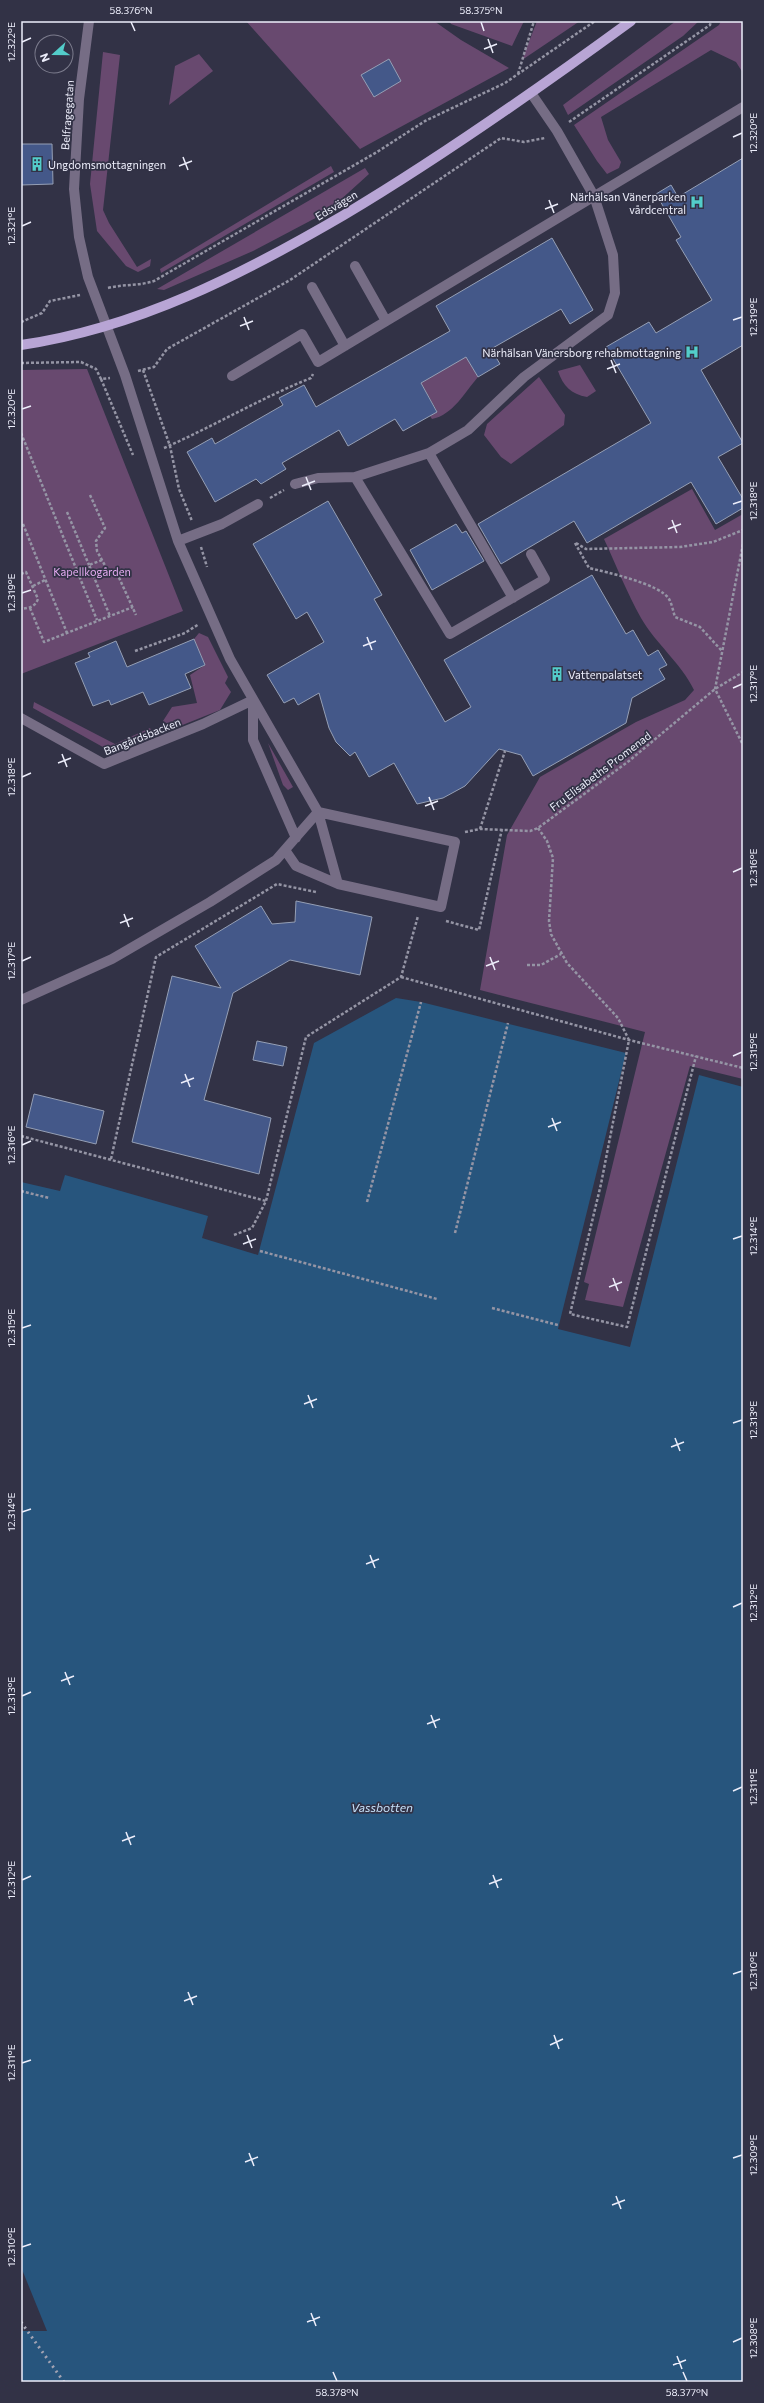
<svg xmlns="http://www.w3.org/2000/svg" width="764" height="2403" font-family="Commissioner,sans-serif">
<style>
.green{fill:#68496f}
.water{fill:#27557d}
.building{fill:#445889;stroke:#959fb5}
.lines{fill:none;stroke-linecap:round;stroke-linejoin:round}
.path{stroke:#9595a5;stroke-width:2.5;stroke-dasharray:3 2;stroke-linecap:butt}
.minor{stroke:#766d85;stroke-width:10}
.major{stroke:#b8a5d5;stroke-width:10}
.rail{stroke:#a2a3b3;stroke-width:3;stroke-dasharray:2 4;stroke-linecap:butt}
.ticks{fill:none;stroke:#edeefb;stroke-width:1.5}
.labels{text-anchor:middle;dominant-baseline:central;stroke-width:3.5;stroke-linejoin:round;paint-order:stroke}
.street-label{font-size:11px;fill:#edeefb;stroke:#323246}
.poi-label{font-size:11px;fill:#edeefb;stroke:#323246;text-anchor:start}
.park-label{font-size:11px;fill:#e6acf2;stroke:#323246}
.water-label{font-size:12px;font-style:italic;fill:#c6e1fa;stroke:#323246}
.neatline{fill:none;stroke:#edeefb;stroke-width:1.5}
.ticks-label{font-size:10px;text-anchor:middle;fill:#edeefb}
</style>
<rect width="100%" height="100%" fill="#323246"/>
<path class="green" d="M246,21H434L461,40L509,68L360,149Z
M449,21H524L512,46L451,24Z
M537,21H580L522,60Z
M676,21H699L683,36L568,115L563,105Z
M721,21H743V73L736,62L711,50L601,117L608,140L621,162L619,168L607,174L597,161L574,125L719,25Z
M103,52L120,55L103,210L109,223L137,267L151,259L150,266L138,272L126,266L97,231L90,184Z
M199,54L213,71L169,105L175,66Z
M331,166L334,172L161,273L160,269Z
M365,168L369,174L327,212L253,251L164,290L157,289Z
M463,351L478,377C465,392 453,415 432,419L430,416L437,411L421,383Z
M580,365L596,391L587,397C571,394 563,386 558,371Z
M87,369L183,611L21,674V370Z
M539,377L565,415L564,425L511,464L501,457L484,435L487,424Z
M692,489L715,530L743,514V1079L690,1066L623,1307L585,1300L589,1284L584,1282L645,1032L480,990L507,835L540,777L636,722L685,700L694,690C681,663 656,644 641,618C627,593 616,565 604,539Z
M199,633L208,637L228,677L225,683L231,692L220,710L175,728L163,721L172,707L197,703L190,675L205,665L194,639Z
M34,702L115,744L150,728L153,734L139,742L110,751L33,708Z
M268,743L293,787L288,790L283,785Z"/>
<path class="water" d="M396,998L421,1002L626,1053L558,1329L630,1347L699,1075L743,1087V2382H21V2331H47L21,2267V1182L60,1191L65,1175L208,1216L202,1238L258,1255L314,1043Z"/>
<path class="building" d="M389,59L401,81L374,97L361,75Z
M21,144H52L53,184L21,185Z
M743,158V345L701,370L743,443L718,457L743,499V508L716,524L691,482L587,543L574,521L501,564L478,524L651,423L606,347L649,322L656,333L712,300L676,240L681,237L656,194L671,185L678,197Z
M552,238L593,310L570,324L561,309L491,349L500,364L478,377L466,357L421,383L437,412L403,431L395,419L348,446L339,430L282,463L286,469L261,484L256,479L215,502L187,452L212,438L215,444L283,405L279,398L304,385L316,407L450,331L436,306Z
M328,501L382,595L374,599L445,722L471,707L444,660L592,575L626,634L633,630L648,656L658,650L667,665L659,669L665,679L632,698L626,723L533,776L521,755L499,749L465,786L443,798L417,804L394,763L369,777L355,752L350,756L336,742L329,728L319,693L298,705L294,698L284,703L267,675L324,642L307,612L296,619L253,544Z
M456,524L462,533L466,531L484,561L432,590L410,550Z
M194,639L205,665L185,674L191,688L149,705L143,692L111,705L109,700L93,706L75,663L90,657L88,653L116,641L127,667Z
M296,901L372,917L360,975L290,960L233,993L204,1100L271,1118L259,1174L132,1142L172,976L221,988L195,946L261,906L272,924L295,922Z
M257,1041L287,1047L283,1066L253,1060Z
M34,1094L104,1111L96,1144L26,1127Z"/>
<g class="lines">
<path class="path" d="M518,74L534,21
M569,122L710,25L711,21
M108,288C124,284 139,286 154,281L377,152L425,121L505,83L595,21
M21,322L42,313L50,301L80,295
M21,363L81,362L96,369L101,379L110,378
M143,370L170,446L179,489L192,521
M138,371L154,367L167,349L290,280L501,138L524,142L545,138
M101,379L133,455
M21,433L97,620
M164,448C214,426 261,398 311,378L313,374
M90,495L105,528L96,541L97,551L108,571H116L136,615
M270,498L284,490
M67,512L89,565
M23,524L67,633
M575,543L589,568C606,572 660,584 669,599C672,604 673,611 675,617L700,627L722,651
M576,543L586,549L680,547L713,542L743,530
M743,544L715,689L743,745
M201,547L207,567
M102,560L89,565L110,616
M21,574L26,572L38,599C35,607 29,608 21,609
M33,586L45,580
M30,608L44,642L133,607
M135,651L185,633L199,624
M538,828L547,841L553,858L549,921L551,934L567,963L618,1018L629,1040L601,1184L570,1314L627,1327L696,1056
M480,829L505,751
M465,832L480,829L530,831L538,828L629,761L715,689L743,672
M446,921L479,930L502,829
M527,965H541L561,954
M401,977L629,1040L743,1068
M21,1136L266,1201
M111,1159L156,957L277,884L316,892
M21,1191L49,1198
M367,1202L421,1002
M455,1233L508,1023
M234,1235L252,1228L266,1201L306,1037L401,977L418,916
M260,1251L437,1299
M492,1308L558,1325"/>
<path class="minor" d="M89,21L79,99L74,189L79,237L88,277L125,375L178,541L230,659L318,812L338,884
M355,266L386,321
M312,287L345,346
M232,376L302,334L318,362L743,107
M429,453L513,598
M355,477L450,634L545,579L531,554
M295,484L318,478L355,477L429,453L468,430L524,377L608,315L615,293L613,255L594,196L557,131L531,93
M178,541L222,524L258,504
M21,718L104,764L203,724L253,700V740L296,838
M285,850L296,866L338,884L441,907L455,842L318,812
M21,1000L112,959L210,902L276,860L318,812"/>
<path class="major" d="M21,345C138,328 243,274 344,215C443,156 538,89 631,21"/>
<path class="rail" d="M21,2322L64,2382"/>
</g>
<path class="ticks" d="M131,22L135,31M481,22L484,31M488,39L493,53M22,42L31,38M484,49L497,44M733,137L742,133M183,157L188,170M179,166L192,161M549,200L554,213M545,209L558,204M22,226L31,222M244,317L249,330M733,320L742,317M240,326L253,321M611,360L616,373M607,369L620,364M22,409L31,406M306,477L311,490M302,486L315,481M733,504L742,501M672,520L677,533M668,529L681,524M22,593L31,590M367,637L372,650M363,646L376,641M733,688L742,684M62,754L67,767M58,763L71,758M22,777L31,773M429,797L434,810M425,806L438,801M733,872L742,868M124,914L129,927M120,923L133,918M490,957L495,970M22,961L31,957M486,966L499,961M733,1056L742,1052M185,1074L190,1087M181,1083L194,1078M552,1118L557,1131M548,1127L561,1122M22,1145L31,1141M247,1235L252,1248M733,1239L742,1236M243,1244L256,1239M613,1278L618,1291M609,1287L622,1282M22,1328L31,1325M308,1395L313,1408M304,1404L317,1399M733,1423L742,1420M675,1438L680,1451M671,1447L684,1442M22,1512L31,1509M370,1555L375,1568M366,1564L379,1559M733,1607L742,1603M65,1672L70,1685M61,1681L74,1676M22,1696L31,1692M431,1715L436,1728M427,1724L440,1719M733,1791L742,1787M126,1832L131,1845M122,1841L135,1836M493,1875L498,1888M22,1880L31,1876M489,1884L502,1879M733,1974L742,1971M188,1992L193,2005M184,2001L197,1996M554,2035L559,2049M550,2045L563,2039M22,2063L31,2060M249,2153L254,2166M733,2158L742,2155M245,2162L258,2157M616,2196L621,2209M612,2205L625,2200M22,2247L31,2244M311,2313L316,2326M307,2322L320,2317M733,2342L742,2338M677,2356L682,2369M673,2365L686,2360M333,2372L337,2381M683,2372L687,2381"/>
<defs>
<symbol id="building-bare" viewBox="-9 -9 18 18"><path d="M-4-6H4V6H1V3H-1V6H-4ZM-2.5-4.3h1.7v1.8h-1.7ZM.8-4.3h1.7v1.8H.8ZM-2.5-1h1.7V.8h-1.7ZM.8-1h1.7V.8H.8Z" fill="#53cdca" stroke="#323246" stroke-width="2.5" paint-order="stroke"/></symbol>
<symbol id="hospital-bare" viewBox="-9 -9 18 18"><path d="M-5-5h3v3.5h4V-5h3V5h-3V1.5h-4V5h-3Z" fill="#53cdca" stroke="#323246" stroke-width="2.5" paint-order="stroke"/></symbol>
</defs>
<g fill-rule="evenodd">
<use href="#building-bare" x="27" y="154" width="20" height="20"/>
<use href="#hospital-bare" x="687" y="192" width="20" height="20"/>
<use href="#hospital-bare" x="682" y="342" width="20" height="20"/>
<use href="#building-bare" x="547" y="664" width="20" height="20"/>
</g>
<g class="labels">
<g class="street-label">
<text transform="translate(67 115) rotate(-86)">Belfragegatan</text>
<text transform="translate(336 205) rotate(-31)">Edsvägen</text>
<text transform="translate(142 736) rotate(-22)">Bangårdsbacken</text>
<text transform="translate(600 771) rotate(-37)">Fru Elisabeths Promenad</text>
</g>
<g class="poi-label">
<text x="48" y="164">Ungdomsmottagningen</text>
<text x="686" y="196" text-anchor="end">Närhälsan Vänerparken<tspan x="686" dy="13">vårdcentral</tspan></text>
<text x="681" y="352" text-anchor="end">Närhälsan Vänersborg rehabmottagning</text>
<text x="568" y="674">Vattenpalatset</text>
</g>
<g class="park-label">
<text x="92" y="571">Kapellkogården</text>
</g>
<g class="water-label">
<text x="382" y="1807">Vassbotten</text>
</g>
</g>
<rect width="764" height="2403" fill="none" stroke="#323246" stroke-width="44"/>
<g transform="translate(54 54) rotate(249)"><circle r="19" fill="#323246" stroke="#7d7d8e"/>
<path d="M0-3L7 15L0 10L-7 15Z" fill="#53cdca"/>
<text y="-6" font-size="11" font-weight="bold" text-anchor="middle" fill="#edeefb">N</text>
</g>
<rect x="22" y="22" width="720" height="2359" class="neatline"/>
<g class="ticks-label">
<text x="131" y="14">58.376°N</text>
<text x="481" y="14">58.375°N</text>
<text transform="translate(11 42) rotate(-90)" y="4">12.322°E</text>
<text transform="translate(753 133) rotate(-90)" y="4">12.320°E</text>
<text transform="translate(11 226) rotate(-90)" y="4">12.321°E</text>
<text transform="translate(753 317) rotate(-90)" y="4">12.319°E</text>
<text transform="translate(11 409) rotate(-90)" y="4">12.320°E</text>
<text transform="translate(753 501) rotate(-90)" y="4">12.318°E</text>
<text transform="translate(11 593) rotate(-90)" y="4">12.319°E</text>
<text transform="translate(753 684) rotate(-90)" y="4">12.317°E</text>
<text transform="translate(11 777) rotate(-90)" y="4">12.318°E</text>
<text transform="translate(753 868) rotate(-90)" y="4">12.316°E</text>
<text transform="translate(11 961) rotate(-90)" y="4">12.317°E</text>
<text transform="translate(753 1052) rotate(-90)" y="4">12.315°E</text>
<text transform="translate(11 1145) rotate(-90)" y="4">12.316°E</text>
<text transform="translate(753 1236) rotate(-90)" y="4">12.314°E</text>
<text transform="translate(11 1328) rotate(-90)" y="4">12.315°E</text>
<text transform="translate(753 1420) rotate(-90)" y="4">12.313°E</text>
<text transform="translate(11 1512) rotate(-90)" y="4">12.314°E</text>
<text transform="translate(753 1603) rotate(-90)" y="4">12.312°E</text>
<text transform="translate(11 1696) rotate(-90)" y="4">12.313°E</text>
<text transform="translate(753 1787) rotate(-90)" y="4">12.311°E</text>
<text transform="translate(11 1880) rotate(-90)" y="4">12.312°E</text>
<text transform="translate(753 1971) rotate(-90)" y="4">12.310°E</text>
<text transform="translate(11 2063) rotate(-90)" y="4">12.311°E</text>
<text transform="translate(753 2155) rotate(-90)" y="4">12.309°E</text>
<text transform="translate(11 2247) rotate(-90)" y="4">12.310°E</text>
<text transform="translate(753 2338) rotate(-90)" y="4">12.308°E</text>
<text x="337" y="2396">58.378°N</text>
<text x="687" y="2396">58.377°N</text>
</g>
</svg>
